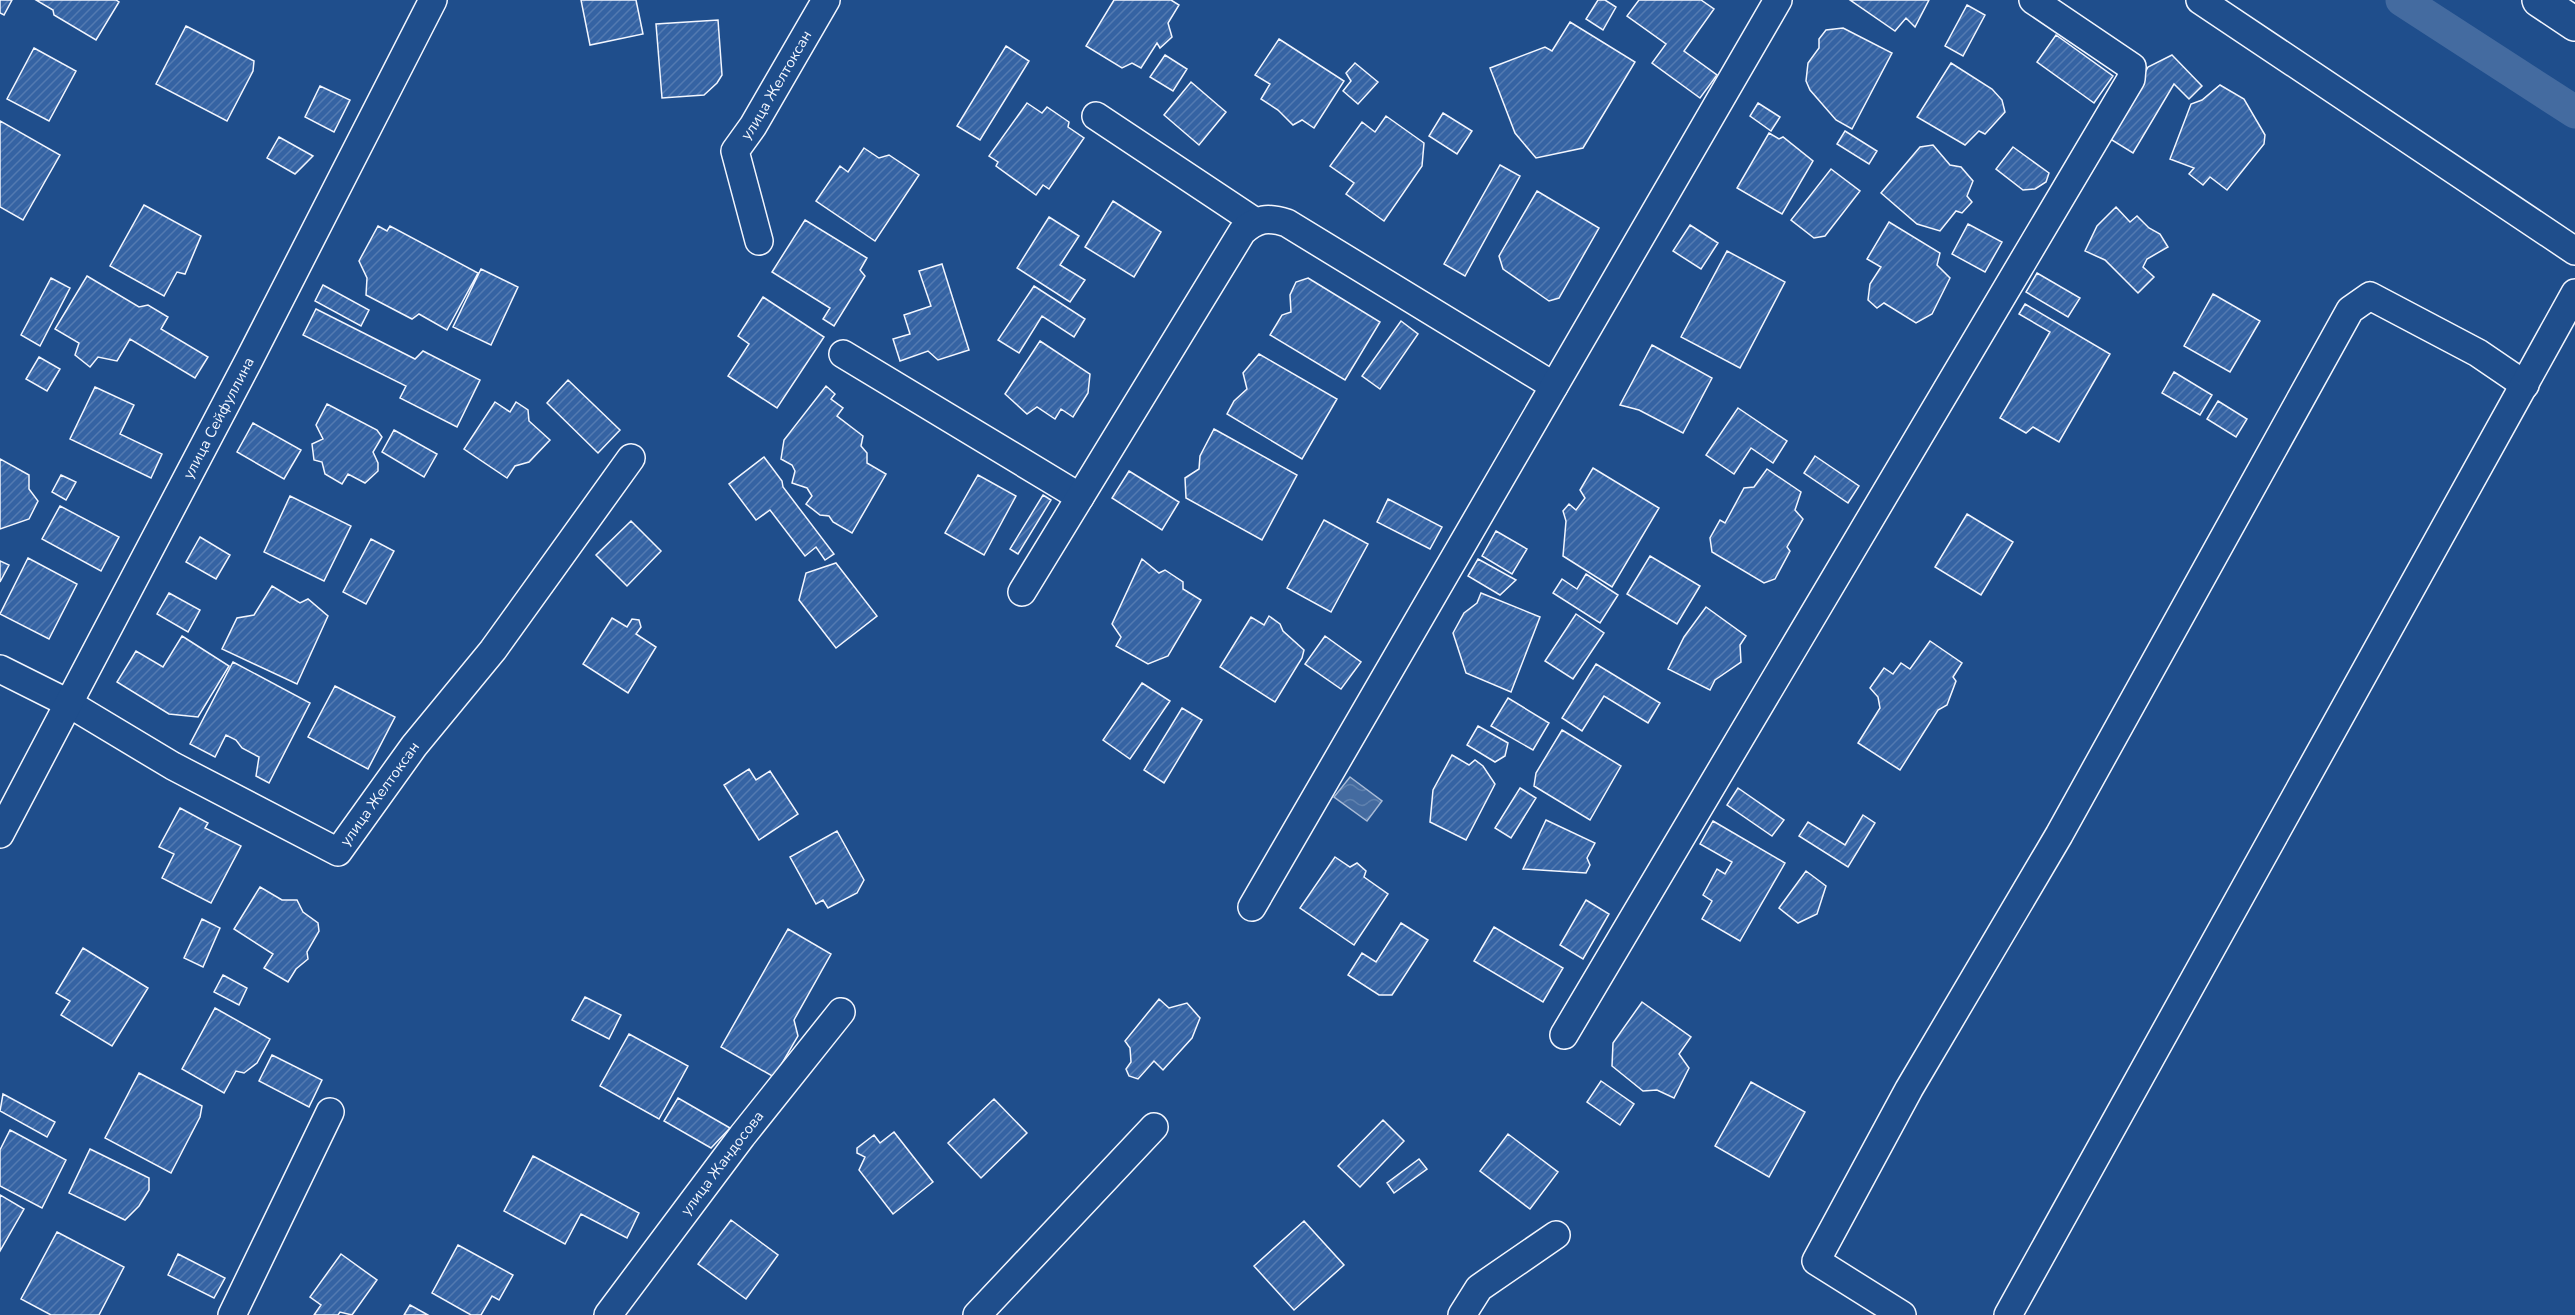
<svg xmlns="http://www.w3.org/2000/svg" width="2575" height="1315" font-family="'Nunito Sans',sans-serif">
<style>
.water{fill:url(#water-waves);stroke:#a8bbd7;stroke-width:1.5}
.lines{fill:none;stroke-linecap:round;stroke-linejoin:round}
.canal{stroke:#446ba0;stroke-width:33}
.building{fill:url(#building-hatch);stroke:#f2f6ff;stroke-width:1.5}
.street-casing{stroke:#f2f6ff;stroke-width:30}
.secondary-casing{stroke:#f2f6ff;stroke-width:36}
.street{stroke:#1f4e8c;stroke-width:27}
.secondary{stroke:#1f4e8c;stroke-width:33}
.labels{text-anchor:middle;dominant-baseline:central;stroke-width:4.5;stroke-linejoin:round;paint-order:stroke}
.street-label{font-size:15px;fill:#f2f6ff;stroke:#1f4e8c}
</style>
<defs>
<pattern id="water-waves" width="16" height="10" patternUnits="userSpaceOnUse" patternTransform="scale(1.5)"><rect width="16" height="10" fill="#446ba0"/><path d="M0 5q4-4 8 0t8 0" fill="none" stroke="#5f81ae"/></pattern>
<pattern id="building-hatch" width="6" height="6" patternUnits="userSpaceOnUse" patternTransform="scale(1.5)"><rect width="6" height="6" fill="#3563a3"/><path d="M-1 1l2-2M0 6l6-6M5 7l2-2" fill="none" stroke="#537ab1"/></pattern>
</defs>
<rect width="100%" height="100%" fill="#1f4e8c"/>
<path class="water" d="M1350,777L1382,801L1367,821L1334,797Z"/>
<g class="lines">
<path class="canal" d="M2402,0L2575,112"/>
</g>
<path class="building" d="M0,0H12L4,15L0,13Z
M36,0H116L119,2L96,40L54,15L53,10Z
M581,0H636L643,34L590,45Z
M1114,0H1171L1179,5L1168,23L1172,37L1160,48L1157,43L1141,68L1132,63L1122,68L1086,46Z
M1598,0H1605L1616,7L1603,30L1586,19Z
M1639,0H1701L1714,9L1684,51L1717,75L1700,98L1652,63L1666,44L1627,16Z
M1850,0H1929L1915,27L1906,18L1895,31Z
M1967,5L1985,15L1963,56L1945,46Z
M718,20L722,75L717,83L704,95L662,98L656,24Z
M1570,22L1635,62L1583,148L1536,158L1515,133L1490,68L1545,47L1552,51Z
M186,26L254,61L253,71L227,121L156,84Z
M1843,28L1892,53L1852,129L1836,120L1810,90L1806,81L1808,63L1819,48V39L1826,30Z
M2056,35L2113,76L2094,103L2037,62Z
M1279,39L1344,81L1314,128L1302,120L1293,125L1278,110L1261,99L1270,84L1255,75Z
M1006,46L1029,61L980,140L957,126Z
M34,48L76,71L49,121L7,99Z
M1165,55L1187,69L1173,91L1150,77Z
M2172,55L2202,86L2189,99L2174,84L2133,153L2107,137L2148,67Z
M1355,63L1378,82L1358,104L1343,91L1351,81L1346,73Z
M1951,63L1992,89L2002,100L2005,112L1985,134L1979,131L1965,145L1917,117Z
M1191,82L1226,112L1199,145L1164,115Z
M2220,85L2244,99L2265,135L2264,144L2227,190L2210,177L2203,185L2189,174L2194,168L2170,159L2191,104L2202,100Z
M320,86L350,100L334,132L305,117Z
M1027,103L1042,113L1047,107L1069,122L1068,127L1084,138L1049,189L1043,185L1036,195L996,166L998,162L989,156Z
M1758,103L1780,117L1771,131L1750,116Z
M1443,113L1472,131L1457,154L1429,136Z
M1386,116L1424,143L1422,166L1384,221L1346,194L1354,183L1330,166L1362,122L1375,132Z
M0,121L60,155L23,220L0,207Z
M1845,131L1877,151L1869,164L1837,144Z
M1769,133L1779,139L1783,137L1813,161L1782,214L1737,188Z
M279,137L313,156L295,174L267,158Z
M1933,145L1950,165L1961,167L1973,181L1967,196L1972,202L1962,213L1956,211L1940,231L1917,224L1881,193L1920,147Z
M2013,147L2049,173L2046,182L2035,189L2023,190L1996,169Z
M864,148L879,158L889,155L919,175L875,241L816,201L840,166L848,172Z
M1500,165L1520,176L1465,276L1444,264Z
M1831,169L1860,191L1825,236L1814,238L1791,220Z
M1537,191L1599,228L1559,298L1549,301L1503,269L1499,256Z
M1113,201L1161,232L1134,277L1085,247Z
M144,205L201,236L185,274L177,272L164,296L110,266Z
M2116,207L2130,222L2137,216L2149,228L2160,234L2168,247L2147,259L2143,267L2154,277L2138,293L2105,260L2085,251L2097,226Z
M1049,217L1079,236L1060,265L1085,280L1070,302L1017,268Z
M805,220L867,258L860,270L865,276L834,326L823,319L830,308L772,272Z
M1889,222L1940,253L1937,265L1950,278L1932,314L1916,323L1884,303L1877,308L1868,300L1870,284L1881,267L1867,259Z
M1968,224L2002,242L1985,272L1952,254Z
M1690,225L1718,243L1701,269L1673,251Z
M378,226L387,231L390,226L478,273L447,330L419,314L412,319L366,295L367,278L359,261Z
M1727,251L1785,282L1740,368L1681,337Z
M942,264L969,350L938,360L928,351L900,361L893,339L910,334L904,315L931,306L919,271Z
M481,269L518,287L491,345L453,327Z
M2037,273L2080,298L2068,317L2026,292Z
M87,276L139,307L148,305L168,317L161,329L208,357L195,378L130,339L117,361L98,357L90,367L75,355L79,343L55,329Z
M51,278L70,288L40,346L21,335Z
M1308,278L1380,322L1345,380L1270,335L1282,315L1291,312L1290,295L1296,282Z
M323,285L369,310L361,326L315,301Z
M1034,286L1085,319L1074,337L1042,316L1019,353L998,340Z
M2213,294L2260,321L2230,372L2184,346Z
M763,297L824,337L777,408L728,376L749,344L738,336Z
M2025,304L2110,354L2059,442L2033,427L2026,433L2000,418L2050,332L2019,314Z
M316,309L415,359L423,351L480,380L457,427L400,398L406,386L303,335Z
M1401,321L1418,334L1380,389L1362,376Z
M1040,341L1090,374L1088,393L1073,417L1061,409L1055,419L1037,407L1027,414L1005,394Z
M1652,345L1712,378L1683,433L1639,410L1620,405Z
M1259,354L1337,399L1302,459L1227,414L1234,401L1247,389L1243,373Z
M39,357L60,369L47,391L26,379Z
M2174,372L2212,395L2200,415L2162,393Z
M568,380L620,430L598,453L547,403Z
M826,386L835,394L831,399L843,408L837,416L863,436L861,446L867,453V463L886,474L852,533L833,522L829,516L820,515L806,504L812,496L807,488L792,483L795,471L792,465L781,459L784,440Z
M95,387L134,405L120,434L162,454L151,478L70,439Z
M2218,401L2247,419L2236,437L2207,419Z
M495,402L510,412L516,402L528,410L529,421L550,440L529,462L515,466L507,478L464,449Z
M327,404L377,430L382,437L373,452L378,463V471L365,483L348,474L342,484L325,474L322,462L314,460L312,444L323,439L316,425Z
M1738,408L1787,441L1773,463L1751,448L1734,474L1706,455Z
M253,423L301,450L284,479L237,452Z
M1214,429L1297,475L1262,540L1186,498L1185,478L1199,469L1200,456Z
M394,430L437,454L424,477L382,452Z
M1815,456L1859,486L1848,503L1804,473Z
M764,457L782,481L783,487L834,554L825,560L816,547L805,556L770,510L756,520L729,484Z
M0,459L29,475V489L38,501L29,519L0,529Z
M1593,468L1659,508L1612,587L1563,556L1566,521L1563,511L1569,504L1576,510L1585,498L1580,490Z
M1767,469L1801,492L1795,510L1803,519L1787,547L1790,551L1775,579L1764,583L1712,552L1710,538L1720,520L1725,523L1744,488L1754,487Z
M1129,471L1179,502L1162,530L1112,498Z
M61,475L76,482L66,500L52,492Z
M978,475L1016,496L984,555L945,533Z
M1043,495L1051,500L1018,554L1010,549Z
M290,496L351,526L324,581L264,552Z
M1388,499L1442,527L1430,549L1377,522Z
M60,506L119,537L101,571L42,539Z
M1967,514L2013,542L1981,595L1935,567Z
M1324,520L1368,544L1331,612L1287,588Z
M631,521L661,551L627,586L596,555Z
M1496,531L1527,549L1512,574L1482,556Z
M200,537L230,555L216,579L186,562Z
M371,539L394,551L366,604L343,592Z
M1650,556L1700,586L1677,624L1627,594Z
M28,558L77,584L49,639L0,614Z
M1142,559L1159,573L1165,570L1183,582V589L1201,600L1168,656L1148,664L1116,646L1121,637L1112,624Z
M1478,559L1516,580L1500,595L1468,576Z
M0,561L9,565L0,582Z
M836,563L877,616L836,648L799,600L806,573Z
M1586,574L1618,595L1600,623L1553,593L1562,579L1577,589Z
M272,586L300,603L308,599L328,616L297,684L222,649L237,618L254,615Z
M169,593L200,610L188,632L157,614Z
M1481,593L1540,617L1511,692L1466,673L1453,633L1464,613L1477,603Z
M1706,607L1746,636L1740,645L1741,662L1715,680L1710,690L1668,669L1684,637Z
M1576,614L1604,633L1573,679L1545,661Z
M1269,616L1280,624L1283,631L1304,650L1302,658L1275,702L1220,667L1251,617L1264,625Z
M612,618L627,627L632,619L639,620L641,627L636,634L656,647L628,693L583,664Z
M182,636L229,666L198,717L169,714L117,682L136,651L163,667Z
M1325,636L1361,662L1341,689L1305,664Z
M1930,641L1962,663L1953,677L1956,681L1947,705L1938,710L1900,770L1858,743L1880,708L1878,697L1870,688L1884,668L1893,674L1901,663L1910,669Z
M233,662L310,703L269,783L256,776L259,757L242,748L236,740L226,735L215,757L190,744Z
M1596,664L1660,703L1648,723L1604,696L1582,731L1562,718Z
M1142,683L1170,701L1130,759L1103,740Z
M335,686L395,717L368,769L308,737Z
M1508,698L1549,723L1533,750L1491,726Z
M1182,708L1202,720L1164,783L1144,770Z
M1478,726L1508,743L1505,756L1495,762L1467,745Z
M1562,730L1621,766L1590,820L1534,786L1536,773Z
M1452,755L1469,765L1475,760L1483,766L1495,784L1466,840L1430,822L1433,790Z
M749,769L756,780L770,771L798,814L759,840L724,785Z
M1520,788L1536,798L1511,838L1495,828Z
M1738,788L1784,820L1772,836L1727,805Z
M180,808L208,823L205,828L241,846L211,903L162,878L174,854L159,847Z
M1863,815L1875,823L1848,867L1799,836L1808,822L1845,845Z
M1546,820L1595,843L1587,858L1590,865L1586,873L1523,869Z
M1713,821L1785,863L1740,941L1702,919L1712,901L1703,895L1717,869L1725,874L1732,862L1700,844Z
M837,831L864,880L857,893L828,908L823,900L816,904L790,857Z
M1335,857L1350,867L1357,863L1366,871L1364,877L1388,894L1354,945L1300,908Z
M1806,871L1826,886L1817,914L1798,923L1779,908Z
M260,887L282,900H297L303,912L318,923L319,931L307,952L308,959L296,969L288,982L264,968L273,954L234,929Z
M1586,900L1609,914L1583,959L1560,945Z
M202,919L220,928L203,967L184,958Z
M1401,923L1428,940L1392,995H1379L1348,975L1362,953L1376,962Z
M1494,927L1563,968L1543,1002L1474,961Z
M788,929L831,954L794,1020L798,1036L774,1077L721,1047Z
M83,948L148,988L112,1046L61,1015L70,1001L56,993Z
M223,975L247,988L239,1005L214,992Z
M585,997L621,1015L609,1039L572,1020Z
M1159,999L1169,1008L1187,1003L1200,1018L1192,1038L1163,1070L1154,1061L1138,1079L1129,1076L1126,1069L1131,1062L1130,1048L1125,1041Z
M1642,1002L1691,1037L1679,1054L1689,1068L1674,1098L1657,1090L1643,1091L1612,1066L1613,1043Z
M215,1008L270,1039L257,1063L244,1073L236,1071L224,1093L182,1069Z
M629,1034L688,1066L659,1119L600,1086Z
M272,1055L322,1080L309,1107L259,1081Z
M139,1073L202,1106L200,1117L171,1173L105,1138Z
M1601,1081L1634,1104L1620,1125L1587,1102Z
M1751,1082L1805,1112L1769,1177L1715,1146Z
M3,1094L55,1122L47,1137L0,1111Z
M678,1098L730,1128L711,1148L664,1121Z
M994,1099L1027,1133L981,1178L948,1143Z
M1383,1120L1404,1141L1360,1187L1338,1166Z
M10,1130L66,1160L42,1208L0,1186V1150Z
M894,1132L933,1182L893,1214L859,1170L865,1157L857,1153V1148L874,1135L880,1143Z
M1508,1134L1558,1172L1530,1209L1480,1171Z
M90,1149L149,1178V1190L139,1206L125,1220L69,1193Z
M533,1156L639,1213L627,1238L581,1214L565,1244L504,1211Z
M1419,1159L1427,1169L1394,1193L1387,1183Z
M0,1195L24,1209L0,1251Z
M731,1220L778,1255L746,1299L698,1264Z
M1304,1221L1344,1265L1294,1310L1254,1266Z
M57,1232L124,1267L99,1315H51L21,1299Z
M458,1245L513,1275L499,1300L492,1296L481,1315H471L432,1293Z
M178,1254L225,1278L214,1298L168,1275Z
M341,1254L377,1280L352,1315L340,1312L338,1315H314L321,1305L310,1297Z
M410,1305L428,1315H404Z"/>
<g class="lines">
<defs>
<g id="street">
<path d="M2200,0L2575,251"/>
<path d="M1096,116L1254,221"/>
<path id="s1" d="M759,241L735,151L753,126L826,0"/>
<path d="M843,354L1080,497"/>
<path d="M1022,592L1242,232C1257,218 1268,217 1287,223L1554,386"/>
<path id="s2" d="M0,669L68,703L173,766L338,852L414,746L493,650L631,458"/>
<path id="s3" d="M0,834L249,360L433,0"/>
<path d="M1252,907L1778,0"/>
<path d="M1564,1035L2131,79L2132,67L2033,0"/>
<path d="M232,1315L330,1112"/>
<path id="s4" d="M608,1315L742,1136L841,1012"/>
<path d="M977,1315L1154,1127"/>
<path d="M1462,1315L1479,1288L1556,1235"/>
<path d="M1902,1315L1816,1261L1909,1089L2059,835L2350,310L2370,296L2478,353L2525,385"/>
<path d="M2008,1315L2575,293"/>
</g>
<path id="secondary" d="M2539,0L2575,24"/>
</defs>
<use href="#street" class="street-casing"/>
<use href="#secondary" class="secondary-casing"/>
<use href="#street" class="street"/>
<use href="#secondary" class="secondary"/>
</g>
<g class="labels">
<g class="street-label">
<text stroke="none"><textPath href="#s1" startOffset="171">улица Желтоксан</textPath></text>
<text stroke="none"><textPath href="#s3" startOffset="470">улица Сейфуллина</textPath></text>
<text stroke="none"><textPath href="#s2" startOffset="456">улица Желтоксан</textPath></text>
<text stroke="none"><textPath href="#s4" startOffset="190">улица Жандосова</textPath></text>
</g>
</g>
</svg>
